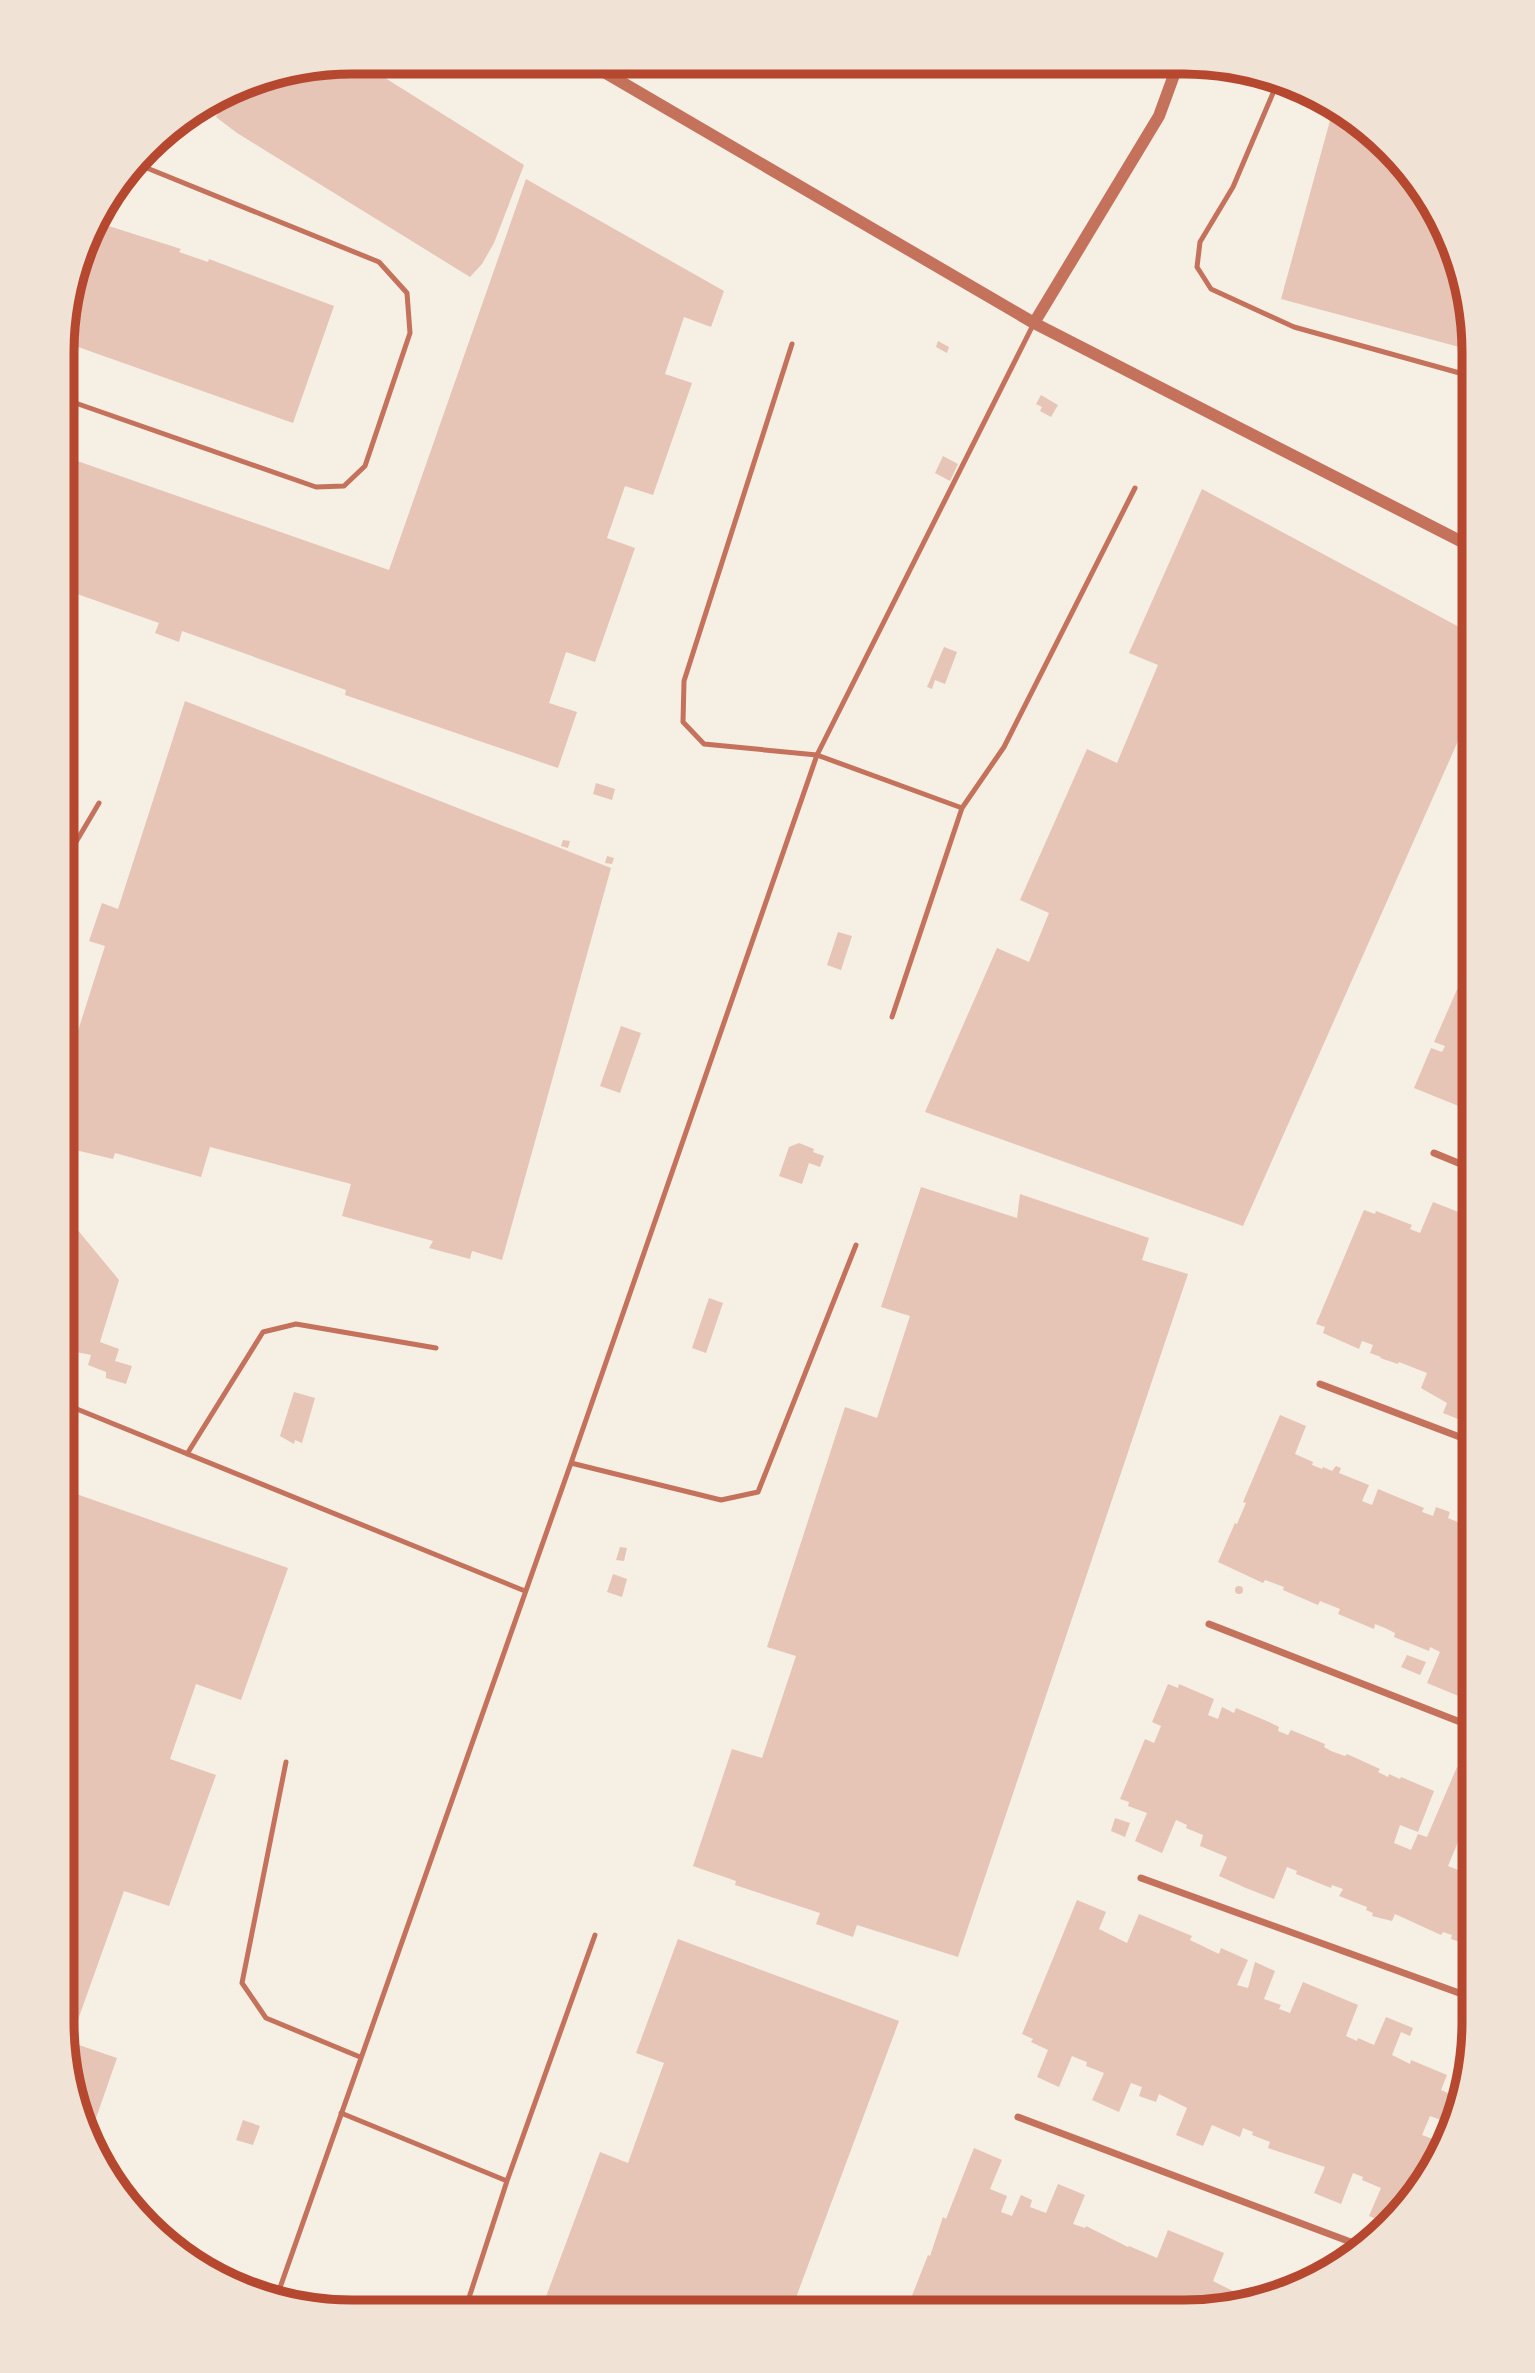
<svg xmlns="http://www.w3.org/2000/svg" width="1535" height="2373" font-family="'Noto Sans',sans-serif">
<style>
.building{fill:#e6c5b7}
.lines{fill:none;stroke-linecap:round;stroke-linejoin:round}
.service{stroke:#c5725c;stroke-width:5}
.minor{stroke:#c5725c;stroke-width:7}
.tertiary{stroke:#c5725c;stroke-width:12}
.rim{fill:none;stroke:#b5482f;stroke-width:9}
</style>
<rect width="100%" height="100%" fill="#f6efe4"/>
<path class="building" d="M351,61H358L524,165L494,243L482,264L470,277L237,133L216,117L234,87L241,83Z
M1334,106L1360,121L1414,174L1452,240L1474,351L1281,299Z
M526,179L724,291L711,327L684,317L665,374L692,383L653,495L625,486L607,538L635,548L595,662L566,652L549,703L577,712L558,768L345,695L346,690L182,631L179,642L155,633L159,623L63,589V456L389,570Z
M93,221L181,249L179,252L208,262L209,259L334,306L293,423L64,342V314Z
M938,341L949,347L947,353L936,347Z
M1041,395L1058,405L1051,417L1040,411L1042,407L1036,404Z
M943,456L958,464L950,481L935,473Z
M1202,489L1474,635V737L1462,732L1243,1226L925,1112L997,948L1029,962L1049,913L1020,900L1087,749L1117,763L1158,665L1129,653Z
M944,647L957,652L945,684L935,680L932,689L927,687Z
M63,698L77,709L63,728Z
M185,701L611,868L502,1260L472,1251L470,1259L429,1248L433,1241L342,1216L351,1184L210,1147L201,1177L115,1153L113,1159L71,1149L73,1140L63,1138V1060L68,1062L105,946L89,941L102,903L118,909Z
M596,783L615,789L612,800L593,794Z
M563,840L570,841L568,848L561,846Z
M607,856L614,858L612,864L605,863Z
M838,932L852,936L841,970L827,965Z
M1466,969L1474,972L1473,1114L1471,1111L1414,1088L1431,1048L1442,1052L1445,1046L1434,1042Z
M621,1026L641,1033L620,1093L600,1086Z
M1467,1120L1472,1121L1468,1132L1463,1130Z
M799,1143L814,1149L813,1152L824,1156L820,1167L809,1163L802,1184L779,1176L789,1147Z
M921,1187L1017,1218L1020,1194L1149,1238L1142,1260L1188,1274L958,1957L857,1925L853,1937L816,1924L820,1913L735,1885L736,1881L693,1866L732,1749L762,1758L796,1656L767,1647L845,1407L877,1418L910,1316L881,1307Z
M1433,1202L1461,1213L1459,1218L1473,1222V1425L1443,1413L1447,1403L1421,1388L1427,1373L1399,1362L1398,1364L1380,1358L1381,1357L1370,1353L1373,1345L1362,1341L1359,1349L1323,1333L1325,1327L1316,1324L1364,1210L1375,1214L1376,1211L1412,1225L1410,1229L1420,1233Z
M62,1211L119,1280L100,1342L119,1349L115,1361L132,1366L126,1384L106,1378V1372L88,1365L91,1355L76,1352L73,1307L62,1277Z
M709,1298L723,1303L706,1353L692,1348Z
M294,1392L315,1398L302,1443L295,1440L294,1444L280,1436Z
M1280,1415L1306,1426L1295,1454L1313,1462L1312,1465L1322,1469L1323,1467L1332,1471L1336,1466L1341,1468L1339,1473L1369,1485L1362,1501L1372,1505L1378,1489L1424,1508L1422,1512L1433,1516L1436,1507L1450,1512L1448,1518L1460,1523L1471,1496L1473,1497V1702L1427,1683L1440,1652L1430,1647L1429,1651L1394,1637L1395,1633L1385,1628L1375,1624L1374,1629L1338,1614L1340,1609L1320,1601L1318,1605L1283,1590L1284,1587L1265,1580L1263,1583L1218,1562L1235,1523L1237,1524L1246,1503L1243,1502Z
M62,1489L288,1568L241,1700L196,1684L170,1759L216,1775L169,1906L124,1891L70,2042L117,2058L88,2141L83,2133L61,2022Z
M620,1547L627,1548L624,1561L616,1560Z
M613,1574L627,1579L622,1597L607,1592Z
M1235 1590a4 4 0 1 1 8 0a4 4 0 1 1-8 0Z
M1407,1655L1426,1662L1420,1675L1401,1667Z
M1168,1684L1178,1688L1179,1684L1214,1699L1208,1715L1218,1719L1222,1707L1234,1713L1236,1708L1269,1722L1279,1727L1278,1731L1288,1735L1291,1730L1325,1744L1324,1747L1331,1751L1345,1756L1347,1754L1380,1769L1378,1772L1388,1777L1389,1774L1400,1779L1401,1777L1434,1791L1418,1832L1400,1825L1394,1843L1411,1850L1418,1834L1427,1837L1457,1767L1473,1774V1806L1448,1866L1473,1876V1948L1467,1945L1465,1949L1458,1946L1460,1942L1451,1939L1452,1935L1443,1932L1441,1935L1395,1914L1392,1921L1372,1916L1373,1913L1366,1910L1367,1907L1339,1896L1343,1889L1332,1885L1331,1888L1296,1874L1297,1871L1287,1867L1274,1899L1246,1888L1219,1876L1227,1857L1200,1846L1203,1835L1186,1828L1187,1825L1176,1820L1162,1853L1135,1841L1147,1813L1128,1806L1129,1802L1120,1799L1145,1739L1154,1743L1161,1726L1152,1722Z
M1115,1818L1130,1823L1125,1837L1111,1831Z
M1077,1900L1106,1912L1099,1929L1127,1943L1139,1914L1192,1936L1190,1940L1219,1954L1221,1948L1248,1960L1237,1985L1248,1988L1255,1962L1275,1971L1264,1999L1281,2005L1279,2009L1290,2013L1303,1982L1358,2005L1346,2036L1357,2041L1358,2038L1374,2045L1386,2017L1413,2028L1410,2036L1401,2032L1392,2055L1410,2064L1411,2060L1447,2075L1441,2090L1452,2095L1441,2120L1430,2116L1422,2135L1433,2139L1402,2209L1389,2224L1369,2216L1381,2188L1362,2180L1363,2177L1353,2173L1341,2204L1314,2193L1325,2167L1268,2148L1270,2142L1252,2135L1253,2132L1243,2128L1240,2137L1212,2125L1203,2146L1176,2135L1187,2108L1159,2094L1156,2102L1139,2096L1142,2087L1131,2083L1119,2112L1092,2100L1104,2073L1086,2066L1087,2062L1079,2059L1072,2056L1059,2087L1037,2077L1048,2050L1031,2042L1033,2039L1022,2034Z
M678,1939L899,2021L791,2311L541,2310L600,2152L628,2163L664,2063L636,2053Z
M243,2120L260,2126L253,2145L236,2140Z
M974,2148L1002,2160L990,2189L1007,2196L1001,2212L1012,2216L1021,2195L1032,2200L1030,2207L1046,2213L1058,2184L1085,2195L1073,2224L1085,2228L1086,2226L1128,2247L1129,2246L1157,2258L1168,2230L1224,2253L1213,2281L1249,2299L1184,2312L906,2311L928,2255L930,2256L943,2217L946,2219Z
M355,2298L368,2304L366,2309H350Z"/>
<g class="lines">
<path class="service" d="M1279,79L1233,187L1200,242L1197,267L1211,289L1294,327L1474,377
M792,344L684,681L683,722L704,744L817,755L962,808L1004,747L1135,488
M64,399L316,487L344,486L365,466L410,333L407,293L379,262L137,164
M63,864L99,803
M892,1017L962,808
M62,1403L525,1591
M187,1454L263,1332L296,1324L436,1348
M571,1463L721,1500L758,1492L856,1245
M286,1762L242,1983L266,2018L360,2057
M341,2113L507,2181L465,2310
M507,2181L595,1935
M276,2299L571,1463L817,755L1033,325"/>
<path class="minor" d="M1434,1153L1473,1169
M1320,1384L1473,1442
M1209,1624L1473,1727
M1141,1878L1473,1998
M1018,2117L1364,2247"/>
<path class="tertiary" d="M587,62L1034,323L1474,548
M1034,323L1159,116L1178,64"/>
</g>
<path d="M0 0H1535V2373H0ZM352 74H1184A278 278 0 0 1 1462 352V2022A278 278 0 0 1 1184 2300H352A278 278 0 0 1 74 2022V352A278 278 0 0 1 352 74Z" fill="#f1e2d6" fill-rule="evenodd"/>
<path class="rim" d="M352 74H1184A278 278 0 0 1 1462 352V2022A278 278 0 0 1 1184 2300H352A278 278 0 0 1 74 2022V352A278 278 0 0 1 352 74Z"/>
</svg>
